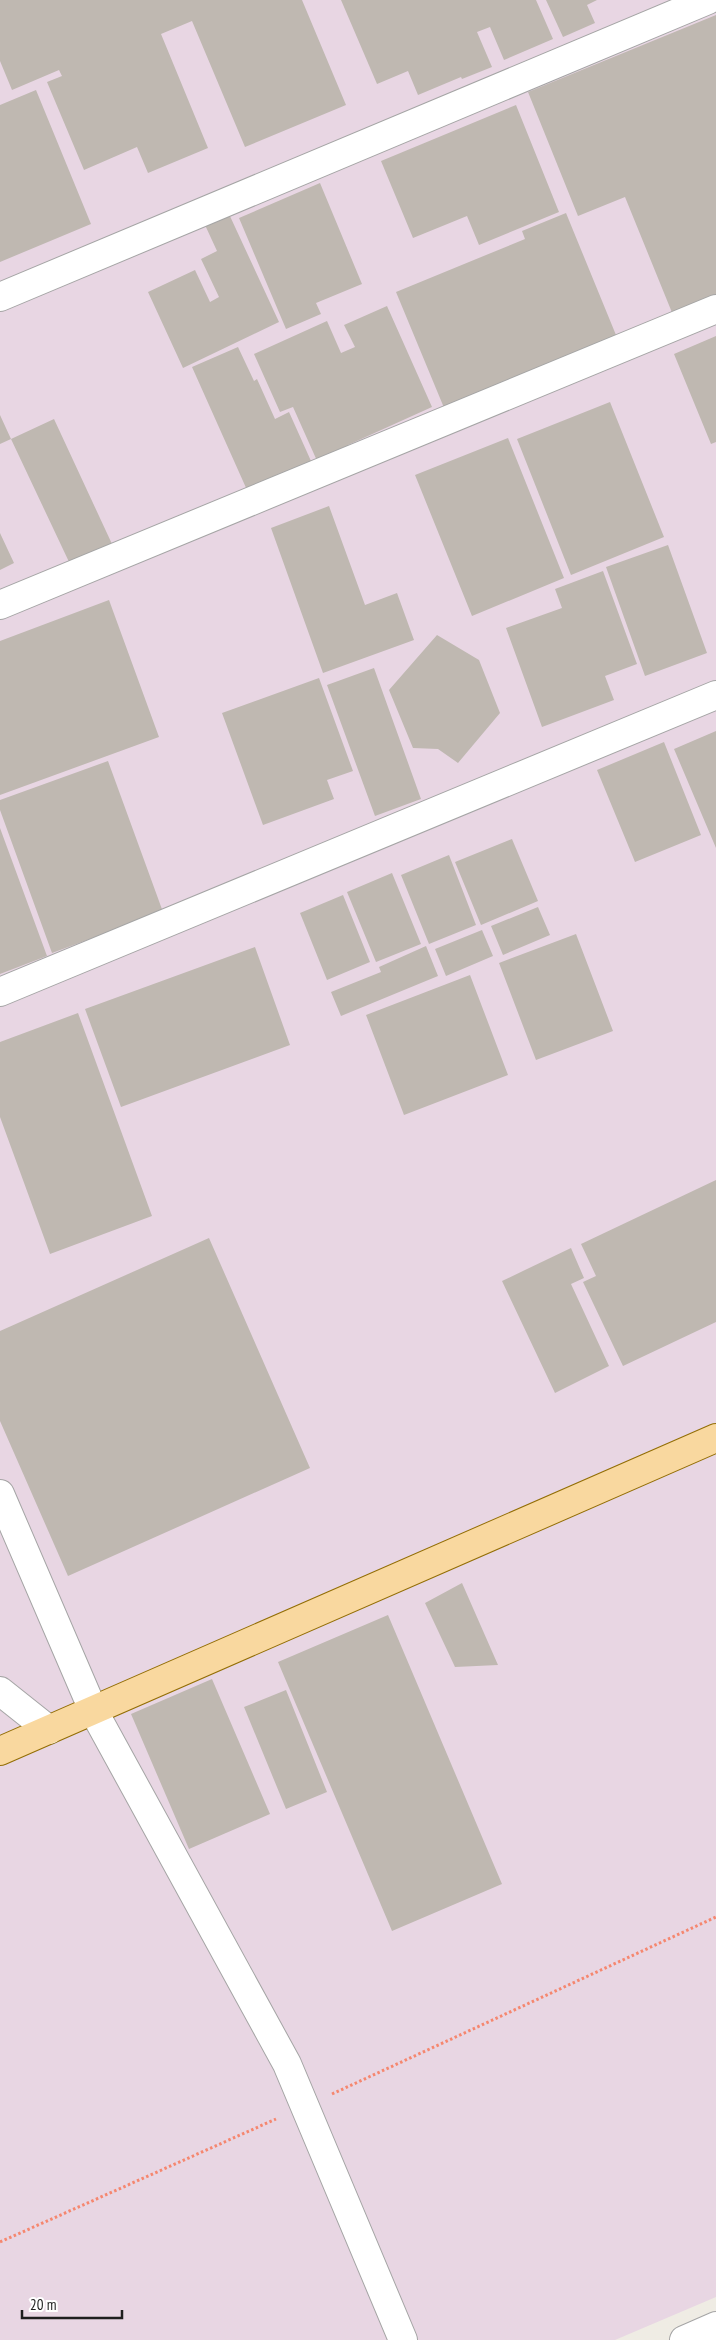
<svg xmlns="http://www.w3.org/2000/svg" width="716" height="2340" font-family="'PT Sans Narrow',sans-serif">
<style>
.industrial{fill:#e8d6e3}
.building{fill:#bfb8b1}
.lines{fill:none;stroke-linecap:round;stroke-linejoin:round}
.minor-casing{stroke:#a5a5a5;stroke-width:30}
.major-casing{stroke:#936e05;stroke-width:30}
.path{stroke:#f5876f;stroke-width:3;stroke-dasharray:2.5 2.5;stroke-linecap:butt}
.minor{stroke:#fff;stroke-width:28}
.major{stroke:#f9d89f;stroke-width:28}
</style>
<rect width="100%" height="100%" fill="#efece4"/>
<path class="industrial" d="M0,0H716V2297L615,2340H0Z"/>
<path class="building" d="M0,0H302L346,105L245,147L192,21L161,34L208,148L148,173L137,147L84,170L47,82L62,76L59,70L12,90L0,61Z
M341,0H536L553,39L504,60L490,27L477,32L492,67L462,79L461,77L418,95L408,71L377,84Z
M546,0H597L587,5L595,23L563,37Z
M716,15V298L673,315L625,197L578,216L528,92Z
M36,90L91,224L0,262V105Z
M516,105L559,212L479,245L467,216L413,238L381,161Z
M320,183L362,284L316,303L321,314L286,329L239,218Z
M566,213L616,335L528,372L531,380L447,415L396,292L525,239L522,231Z
M229,214L279,322L183,368L148,292L195,270L210,302L219,297L201,259L217,251L205,225Z
M387,306L432,407L348,445L349,449L318,463L293,407L280,412L254,354L327,321L341,353L355,347L344,325Z
M716,336V442L711,444L674,354Z
M238,347L254,381L257,379L275,419L289,412L311,461L247,490L192,367Z
M610,402L664,537L571,575L517,439Z
M0,415L11,439L0,444Z
M54,419L112,544L70,564L11,439Z
M508,438L564,578L472,616L415,475Z
M329,506L365,605L397,593L414,640L323,673L271,528Z
M0,533L14,563L0,570Z
M668,545L707,653L645,676L606,567Z
M603,571L637,664L605,676L614,700L542,727L506,628L562,608L555,589Z
M109,600L159,737L0,795V641Z
M437,635L479,660L500,713L458,763L438,749L413,748L389,690Z
M374,668L421,799L375,816L327,685Z
M319,678L353,771L327,780L334,799L263,825L222,713Z
M716,731V848L674,749Z
M664,742L701,835L635,862L597,770Z
M108,761L163,912L52,953L0,810V800Z
M0,828L47,956L0,974Z
M512,839L538,901L481,925L455,862Z
M449,855L476,925L429,944L401,875Z
M392,873L421,944L376,962L347,892Z
M343,895L370,962L327,980L300,913Z
M538,907L550,935L503,955L491,926Z
M482,930L493,956L446,976L435,949Z
M576,934L613,1031L536,1060L499,963Z
M426,946L438,976L341,1016L331,992L381,972L379,967Z
M255,947L290,1045L121,1107L85,1009Z
M470,975L508,1075L404,1115L366,1015Z
M78,1013L152,1216L50,1254L0,1117V1042Z
M716,1180V1322L623,1366L583,1282L596,1276L581,1244Z
M209,1238L310,1468L68,1576L0,1421V1331Z
M571,1248L584,1278L571,1284L609,1366L555,1393L502,1281Z
M462,1583L498,1665L455,1667L425,1603Z
M388,1615L502,1884L392,1931L278,1662Z
M212,1679L270,1814L189,1849L131,1714Z
M286,1690L327,1792L286,1809L244,1707Z"/>
<g class="lines">
<defs>
<path id="minor" d="M0,297L708,0
M0,605L716,309
M0,992L716,695
M0,1494L93,1710L287,2064L403,2340
M0,1691L49,1730
M684,2340L716,2326"/>
<path id="major" d="M0,1751L716,1438"/>
</defs>
<use href="#minor" class="minor-casing"/>
<use href="#major" class="major-casing"/>
<path class="path" d="M332,2094L716,1917
M0,2242L276,2119"/>
<use href="#minor" class="minor"/>
<use href="#major" class="major"/>
</g>
<path d="M22 2310v8h100v-8" fill="none" stroke="#1e1e1e" stroke-width="2.5"/>
<text x="30" y="2310" font-size="15" fill="#1e1e1e" stroke="#ffffff" stroke-width="4" paint-order="stroke">20 m</text>
</svg>
